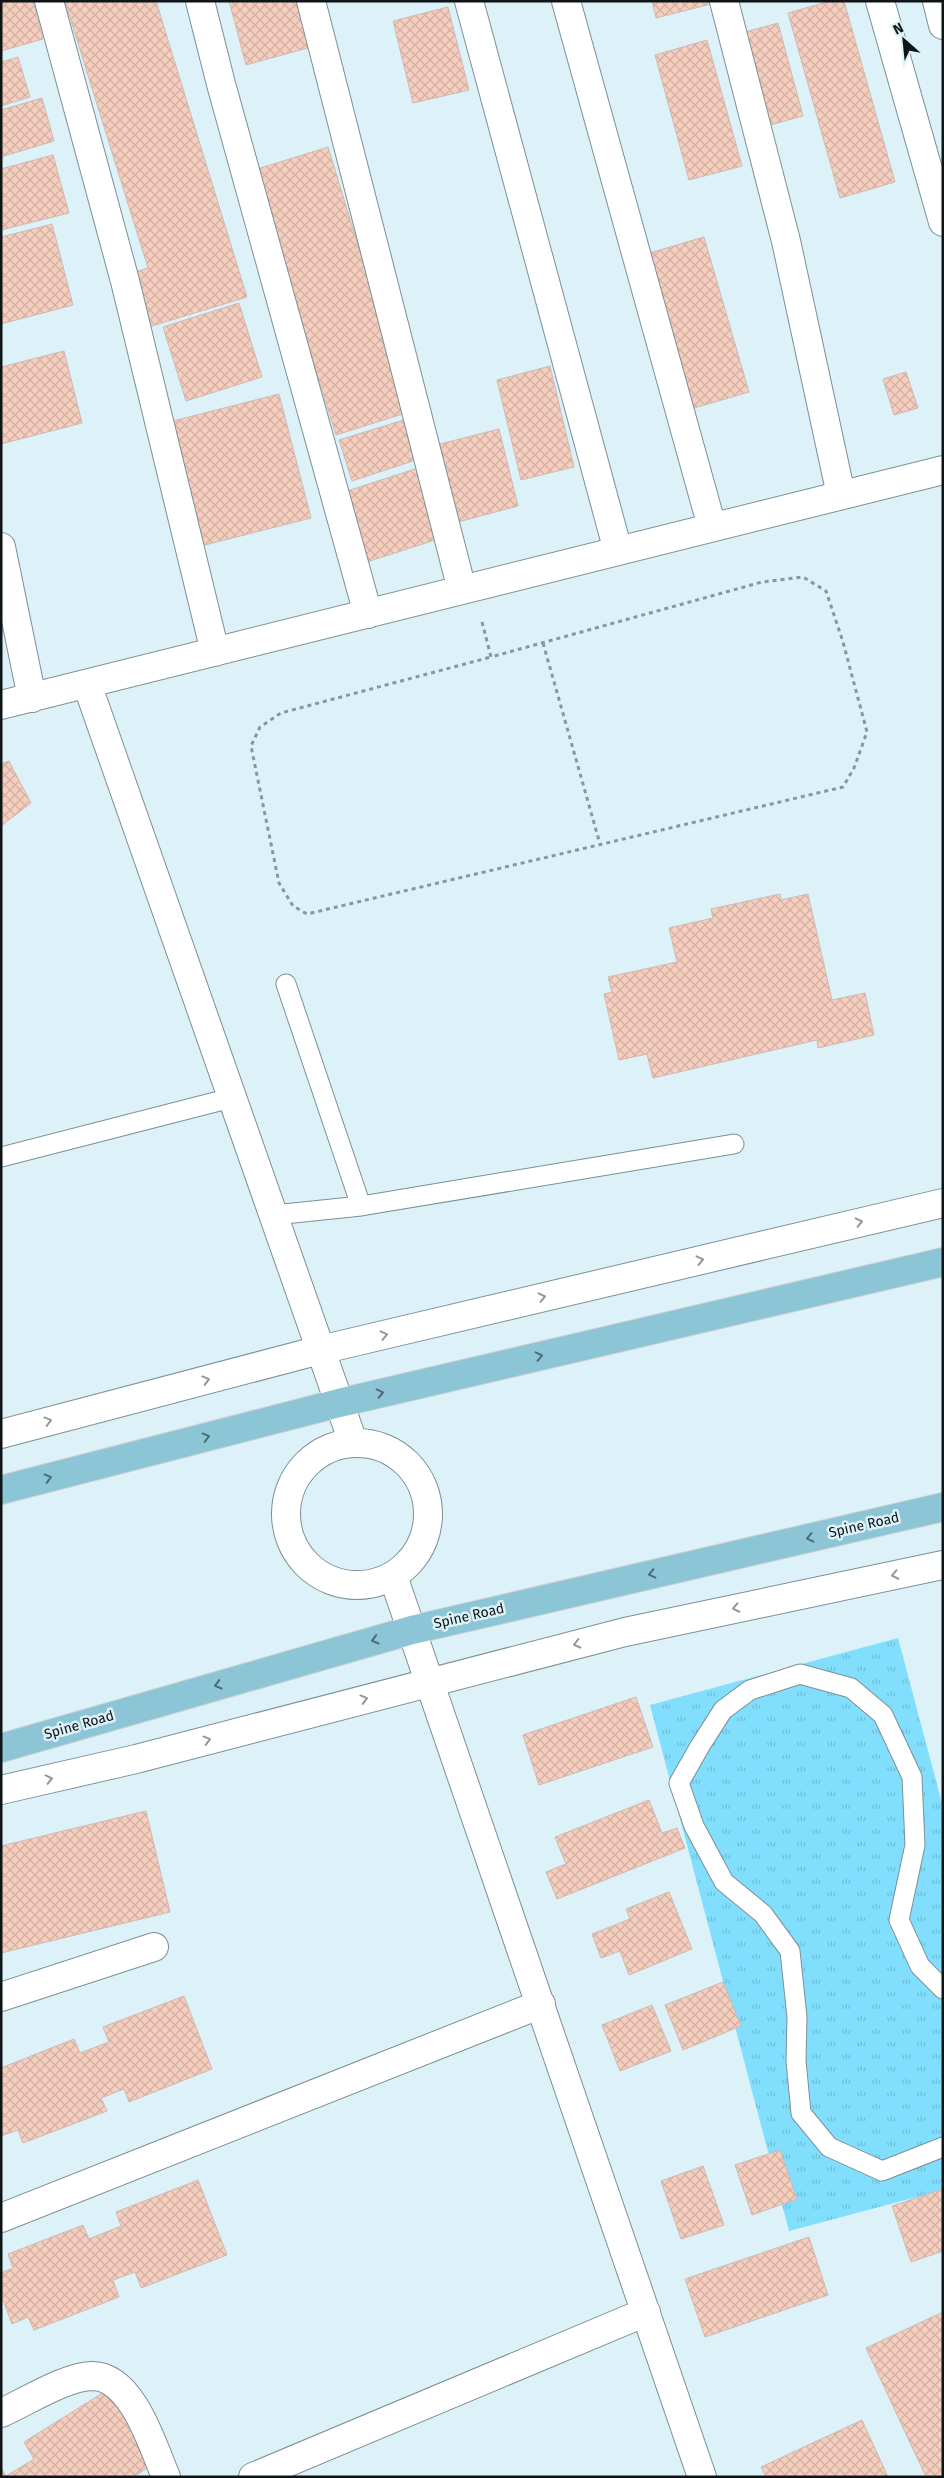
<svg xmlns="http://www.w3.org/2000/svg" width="944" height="2478" font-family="'Fira Sans',sans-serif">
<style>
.park{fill:url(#park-tufts)}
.building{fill:url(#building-cross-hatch);stroke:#cdbbb3}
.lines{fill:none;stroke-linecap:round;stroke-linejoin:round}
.lane-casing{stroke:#7d8f96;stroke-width:21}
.street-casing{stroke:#7d8f96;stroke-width:30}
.secondary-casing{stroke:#7d8f96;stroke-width:30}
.primary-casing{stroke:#cfd0d1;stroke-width:30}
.path{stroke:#88979c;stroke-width:3;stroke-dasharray:4 4;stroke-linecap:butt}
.lane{stroke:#fff;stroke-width:19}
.street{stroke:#fff;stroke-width:28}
.secondary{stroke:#fff;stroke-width:28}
.primary{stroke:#8cc5d6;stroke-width:28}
.oneway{stroke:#939697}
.oneway2{stroke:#4d6d76}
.labels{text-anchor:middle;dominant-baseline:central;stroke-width:5;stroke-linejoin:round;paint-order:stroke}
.street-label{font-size:14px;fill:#0e1517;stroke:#dcf1f8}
</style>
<defs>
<pattern id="park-tufts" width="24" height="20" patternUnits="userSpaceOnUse" patternTransform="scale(1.25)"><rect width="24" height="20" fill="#81dffd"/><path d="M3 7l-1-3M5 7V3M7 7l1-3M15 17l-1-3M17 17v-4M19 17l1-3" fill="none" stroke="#6ebed8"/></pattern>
<pattern id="building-cross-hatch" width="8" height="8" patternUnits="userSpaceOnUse" patternTransform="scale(1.25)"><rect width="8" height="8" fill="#f6cebe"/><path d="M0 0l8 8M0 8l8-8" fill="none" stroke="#d2b0a3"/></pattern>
</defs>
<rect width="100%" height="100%" fill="#dcf1f8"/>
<path class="park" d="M898,1638L943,1807V2190L789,2231L650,1705Z"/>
<path class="building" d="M1,1H33L43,39L1,51Z
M57,1H156L247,297L142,329L125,275L148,268L68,11L61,14Z
M229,1H303L315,46L246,65Z
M652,1H710L711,4L656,18Z
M830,1H844L895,182L840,198L788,13Z
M448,7L469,90L413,103L393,21Z
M778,23L803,116L763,127L738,34Z
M707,40L742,166L689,180L655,55Z
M18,57L30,97L1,106V62Z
M42,98L54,141L1,157V110Z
M328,147L409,412L336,435L254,170Z
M53,155L69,213L1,230V169Z
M52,224L73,305L1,324V237Z
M704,237L749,392L684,411L639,256Z
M239,303L262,377L186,401L163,327Z
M64,351L82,423L1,444V367Z
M550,366L574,467L521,480L497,380Z
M906,372L918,408L894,415L883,379Z
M279,394L311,518L201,546L169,422Z
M410,418L422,458L352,481L339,440Z
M499,429L518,506L458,522L440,444Z
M418,468L441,538L367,562L344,492Z
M9,761L31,803L1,826V764Z
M780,894L781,900L808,894L832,1000L865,993L874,1035L818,1048L817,1040L653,1078L647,1054L619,1060L604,994L612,992L608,977L677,962L669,928L713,918L711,909Z
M636,1697L653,1747L539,1785L523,1735Z
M649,1800L662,1833L677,1828L685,1848L557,1899L546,1872L566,1864L555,1837Z
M146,1811L170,1912L1,1953V1846Z
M669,1892L692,1949L629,1975L620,1951L601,1958L592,1934L630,1919L626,1909Z
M723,1982L741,2026L683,2050L665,2005Z
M184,1996L212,2069L129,2102L124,2089L101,2098L107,2111L23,2143L18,2130L1,2136V2068L74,2039L80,2053L109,2042L103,2027Z
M652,2005L671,2051L620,2071L602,2025Z
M780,2150L797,2199L752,2215L735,2165Z
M703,2166L724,2225L681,2239L661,2181Z
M198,2180L227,2255L141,2288L135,2272L113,2280L119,2297L34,2330L28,2317L12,2324L1,2295V2273L13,2268L8,2254L83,2225L89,2239L121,2226L116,2212Z
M943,2189V2251L911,2262L892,2206Z
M809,2237L828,2295L705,2337L685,2279Z
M943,2312V2477H926L866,2348Z
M109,2389L155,2463L133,2477H1V2468L6,2476L34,2459L24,2442Z
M862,2420L888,2477H766L761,2467Z"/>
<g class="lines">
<defs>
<path id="lane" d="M286,984L361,1206
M1,1157L231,1098
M274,1215L361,1206L734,1144
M943,1989L920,1966L899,1920L915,1845L912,1777L883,1715L851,1688L800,1674L750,1690L723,1710L700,1746L679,1783L694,1826L724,1882L763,1914L790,1951L797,2017L796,2061L801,2113L829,2147L882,2171L943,2147"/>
<path id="street" d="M49,1L125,281L215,652
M200,1L221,84L368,614
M311,1L462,590
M469,1L618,551
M566,1L712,527
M724,1L786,241L841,495
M880,1L943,222
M937,1L943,25
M1,547L32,698
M87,684L353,1442
M1,705L943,470
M286 1514a71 71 0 1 1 142 0a71 71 0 1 1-142 0Z
M393,1576L702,2477
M1,1997L154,1947
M1,2218L541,2004
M1,2413C26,2402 66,2376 93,2376C133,2377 153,2447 166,2477
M253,2477L646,2312"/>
<path id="secondary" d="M1,1434L320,1350L943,1203
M1,1790L136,1759L625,1632L943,1565"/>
<path id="primary" d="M1,1490L339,1403L943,1262
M1,1748L412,1630L943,1507"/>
</defs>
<use href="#lane" class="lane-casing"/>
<use href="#street" class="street-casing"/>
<use href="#secondary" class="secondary-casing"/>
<use href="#primary" class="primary-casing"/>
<path class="path" d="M482,622L491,657L762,582L803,577L826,591L843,642L867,732L854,768L843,787L307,914L293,906L279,883L251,746L260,727L281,713L491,657
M543,643L600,844"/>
<use href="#lane" class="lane"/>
<use href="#street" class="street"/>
<use href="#secondary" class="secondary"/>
<use href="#primary" class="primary"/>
</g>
<defs><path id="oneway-chevron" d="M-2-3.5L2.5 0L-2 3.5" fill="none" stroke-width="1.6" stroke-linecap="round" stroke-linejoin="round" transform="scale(1.25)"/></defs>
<g class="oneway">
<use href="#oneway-chevron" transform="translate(859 1222) rotate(-13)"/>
<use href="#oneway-chevron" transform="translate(700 1260) rotate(-13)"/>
<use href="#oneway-chevron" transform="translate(542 1297) rotate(-13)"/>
<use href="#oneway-chevron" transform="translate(384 1335) rotate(-13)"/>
<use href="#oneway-chevron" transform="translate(206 1380) rotate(-15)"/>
<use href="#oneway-chevron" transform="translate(48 1421) rotate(-15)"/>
<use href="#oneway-chevron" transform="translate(895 1575) rotate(168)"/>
<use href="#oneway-chevron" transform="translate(736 1608) rotate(168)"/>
<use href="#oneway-chevron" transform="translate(577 1644) rotate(166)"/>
<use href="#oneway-chevron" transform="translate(364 1699) rotate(-15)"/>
<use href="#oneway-chevron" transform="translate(207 1740) rotate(-15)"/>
<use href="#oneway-chevron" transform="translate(49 1779) rotate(-13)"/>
</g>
<g class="oneway2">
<use href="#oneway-chevron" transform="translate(539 1356) rotate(-13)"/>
<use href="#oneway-chevron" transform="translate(380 1393) rotate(-13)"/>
<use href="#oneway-chevron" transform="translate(206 1437) rotate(-15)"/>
<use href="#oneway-chevron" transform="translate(48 1478) rotate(-15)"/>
<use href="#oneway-chevron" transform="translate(810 1538) rotate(167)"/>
<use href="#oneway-chevron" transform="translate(652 1574) rotate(167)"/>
<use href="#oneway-chevron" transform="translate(375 1640) rotate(164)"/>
<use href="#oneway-chevron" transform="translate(218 1685) rotate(164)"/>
</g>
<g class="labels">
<g class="street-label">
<text transform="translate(864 1525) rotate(-13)">Spine Road</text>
<text transform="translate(469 1616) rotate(-13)">Spine Road</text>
<text transform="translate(79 1725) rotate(-16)">Spine Road</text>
</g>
</g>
<rect width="944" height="2478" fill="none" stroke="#0e1517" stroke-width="5"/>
<g transform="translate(904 40) rotate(333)" stroke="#dcf1f8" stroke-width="4" paint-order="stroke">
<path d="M0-4L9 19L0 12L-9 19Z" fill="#0e1517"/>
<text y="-8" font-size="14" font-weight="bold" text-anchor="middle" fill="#0e1517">N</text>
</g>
</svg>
